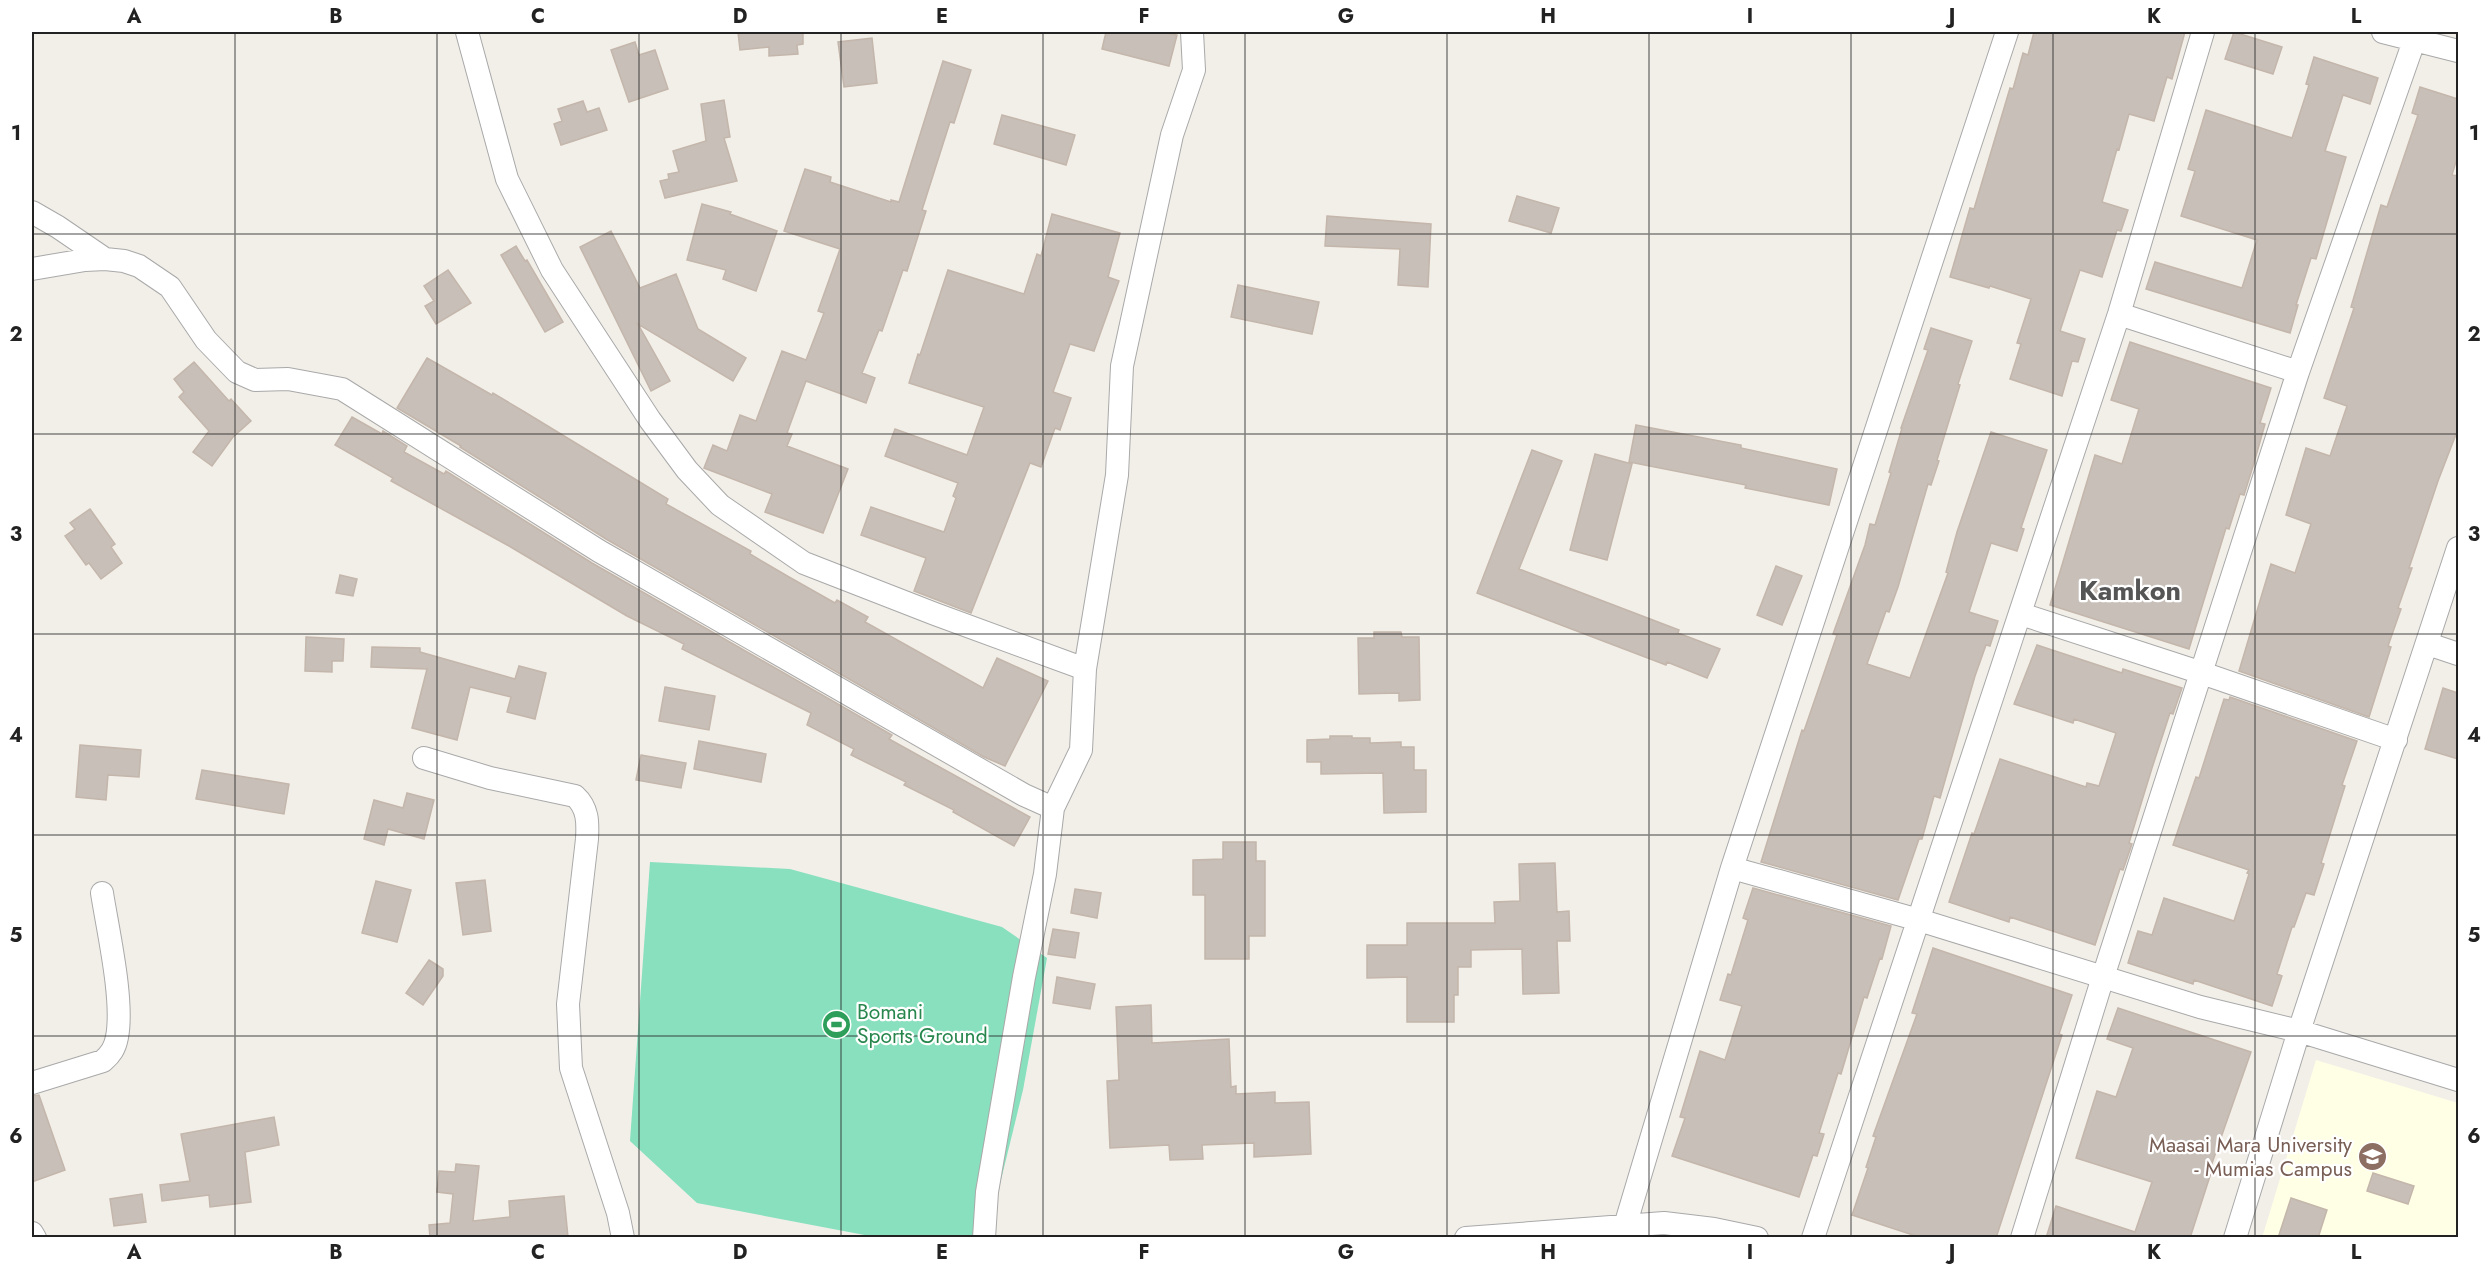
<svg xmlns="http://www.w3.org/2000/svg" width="2490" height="1269" font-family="Jost,sans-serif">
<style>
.education{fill:#ffffe5}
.pitch{fill:#88e0be}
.building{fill:#c7bfb8;stroke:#c4b6ab;stroke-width:1.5}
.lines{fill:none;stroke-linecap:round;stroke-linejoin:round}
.minor-casing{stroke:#a9a9a9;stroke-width:24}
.minor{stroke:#fff;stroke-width:22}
.grid{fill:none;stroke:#222;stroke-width:1.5;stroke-opacity:0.55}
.labels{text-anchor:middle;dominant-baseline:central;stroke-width:4.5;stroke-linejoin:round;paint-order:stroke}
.leisure-label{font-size:21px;fill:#27864d;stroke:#fff;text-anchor:start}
.education-label{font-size:21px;fill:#785e54;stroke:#fff;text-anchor:end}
.district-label{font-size:27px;font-weight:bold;fill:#555;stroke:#fff}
.neatline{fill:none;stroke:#222;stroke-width:2}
.grid-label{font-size:20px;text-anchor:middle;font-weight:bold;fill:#222}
</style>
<rect width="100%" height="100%" fill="#f2efe9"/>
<path class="education" d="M2316,1060L2458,1103V1237L2262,1238Z"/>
<path class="pitch" d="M650,862L790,869L1002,927L1047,958L1023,1090L987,1237H875L697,1203L630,1141Z"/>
<path class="building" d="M738,32H803V44L797,45L798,54L769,56V47L740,50Z
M1106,32H1163L1177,35L1169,66L1102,49Z
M2034,32H2185L2172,79L2167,77L2154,121L2129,114L2119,150L2117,149L2102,202L2128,210L2121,231L2117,230L2102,277L2080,270L2060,331L2085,339L2078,362L2072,361L2062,396L2010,379L2021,344L2017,343L2031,299L1990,286L1989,288L1950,277L1970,208L1974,209L2010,88L2013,89L2023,53L2028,55Z
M2234,32L2282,47L2273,74L2225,59Z
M872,38L877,83L844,87L838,42Z
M635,42L639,55L655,50L668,89L629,102L611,50Z
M2314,57L2378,78L2370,104L2343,95L2325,151L2346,157L2316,259L2311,258L2296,305H2298L2290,333L2146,289L2155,262L2242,288L2257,240L2181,216L2195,171L2188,169L2197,140L2206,110L2292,138L2309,85L2306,84Z
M943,61L971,70L954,123L950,122L922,210L926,211L907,271L903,270L882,331L879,330L862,373L875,378L866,403L806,381L787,433L792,434L787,446L848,469L823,533L765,512L772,494L704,468L713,445L727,451L740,415L756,421L782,351L806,360L824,313L818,311L840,249L784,231L805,169L831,177L830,182L891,202V200L899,202Z
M2420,87L2458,99V155L2452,175L2458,176V429L2438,481L2409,568H2412L2398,608L2401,609L2388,646L2391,647L2369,717L2239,671L2271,564L2295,573L2311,524L2286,515L2306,448L2330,456L2347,406L2324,398L2354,308L2351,307L2381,205L2387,207L2418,115L2412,113Z
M724,100L730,137L724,138L737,181L665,198L660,181L669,179L668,174L679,172L673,151L706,141L701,104Z
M583,101L587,112L599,108L607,130L561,145L554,124L562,121L558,109Z
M1002,115L1075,135L1066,165L994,144Z
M1517,196L1559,208L1551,233L1509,221Z
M702,204L731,212L730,214L777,231L756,291L723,279L726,270L687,260Z
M1052,214L1120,233L1108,277L1119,281L1094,351L1070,344L1053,392L1071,398L1060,430L1055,428L1041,467L1030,463L971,613L914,591L926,558L861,535L871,507L944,532L956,498L953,496L958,483L885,456L895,429L967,455L984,407L909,383L918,354L920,355L948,270L1024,294L1037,254L1041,256Z
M1327,216L1431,224L1428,287L1398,285L1400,249L1325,246Z
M611,231L640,288L676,274L698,329L746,358L733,381L638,324L670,381L651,391L580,247Z
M516,246L525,261L527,260L563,322L545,332L501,255Z
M448,270L471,303L436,324L425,306L434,301L424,286Z
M1238,285L1319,302L1312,334L1231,317Z
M1931,328L1972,341L1958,384L1960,385L1937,460L1939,461L1931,485L1928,484L1898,587L1889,612L1886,611L1867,664L1910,678L1948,573L1946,572L1957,532L1991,432L2047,450L2021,528L2024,529L2017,551L1991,543L1969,612L1998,621L1990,646L1986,645L1975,676L1940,798L1934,796L1922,839H1919L1898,900L1761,862L1802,730L1804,731L1837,635L1833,634L1865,545L1870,524L1875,525L1891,473L1889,472L1902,428H1901L1928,350L1924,349Z
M2130,342L2271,388L2260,423L2265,424L2254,463L2244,495L2240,494L2229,529L2226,528L2189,649L2050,605L2095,455L2122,464L2139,409L2111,400Z
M427,358L492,395L493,393L523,411L668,499L666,504L751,551L750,554L789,577L835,603L837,600L868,617L865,622L983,688L997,658L1048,681L1005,766L984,757L606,539L460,447L461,446L397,408Z
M194,362L229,401L231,399L251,421L233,437L212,466L193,452L209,431L179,397L184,392L174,379Z
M352,417L382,434L383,431L407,446L404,452L444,474L446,471L592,563L892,735L889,739L1030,817L1014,846L953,812L954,810L904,785L906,782L851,755L854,749L807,725L811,713L682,649L684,644L627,616L509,546L391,481L393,478L335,445Z
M1636,425L1741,445V448L1837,469L1829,505L1745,488L1746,485L1629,462Z
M1532,450L1562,461L1519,569L1679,630L1678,633L1720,649L1707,678L1667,662L1666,665L1477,593Z
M1595,454L1632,464L1607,560L1570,550Z
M90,509L115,544L111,547L122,563L101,579L89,563L86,565L65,536L75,529L70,523Z
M1776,566L1802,576L1782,625L1757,615Z
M340,575L357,579L353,596L336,593Z
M1374,632H1401L1402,637H1419L1420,700L1399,701V693L1359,694L1358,638H1374Z
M306,637L344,639L343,661H332V672L305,671Z
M2037,645L2122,673L2123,669L2182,688L2173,714L2170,713L2152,768L2129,843L2132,844L2123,870L2120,869L2095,945L2010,917L2009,922L1949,902L1972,833L1974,834L2000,759L2086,787L2087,783L2099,786L2116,733L2074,719L2073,723L2014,704Z
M372,647L420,648V652L515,679L519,666L546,673L535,719L507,712L511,697L470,687L457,740L412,728L427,669L371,667Z
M665,687L715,696L709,730L659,721Z
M2443,688L2458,693V759L2425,749Z
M2230,697L2357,741L2342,785L2345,786L2321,863L2324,864L2314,895L2306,893L2294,927H2292L2277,974L2282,976L2272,1006L2194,980L2193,984L2128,963L2138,931L2152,935L2164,898L2234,921L2249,874L2247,873L2249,870L2173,845L2196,777L2199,778L2224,699L2229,700Z
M1330,736H1352V738H1370V743L1401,742V747H1414V770H1426V812L1384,813L1383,773L1321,774V762H1307V740L1330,739Z
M699,741L766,754L761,782L694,769Z
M80,745L141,750L139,777L108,775L106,800L76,797Z
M641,755L686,763L681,788L636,780Z
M202,770L289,784L284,814L196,799Z
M407,793L434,800L424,839L388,829L384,845L364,839L374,800L403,808Z
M1223,842H1256V861H1265V936H1249V959H1205V895H1193V860L1223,859Z
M1555,863L1557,912L1569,911L1570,941H1557L1559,993L1523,994L1522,949L1471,950V967H1458V995H1454V1022H1407V977L1367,978V945H1407V923H1495L1494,902L1520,901L1519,864Z
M485,880L491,931L463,935L456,883Z
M376,881L411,890L397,942L362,933Z
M1753,888L1891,926L1882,959L1880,958L1867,998L1864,997L1841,1074L1838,1073L1819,1133L1824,1134L1817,1156L1813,1155L1799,1197L1672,1156L1685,1118L1680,1117L1700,1051L1725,1060L1742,1006L1720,1000L1728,974L1731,975L1748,920L1743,918Z
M1075,889L1101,893L1097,918L1071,913Z
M1053,929L1079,933L1075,958L1048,954Z
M1933,948L2072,995L2059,1034L2062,1035L1996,1238H1922L1852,1215L1868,1168L1866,1167L1876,1137L1873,1136L1917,1014L1912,1013Z
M429,960L443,969V976L423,1005L406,993Z
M1057,977L1095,984L1090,1009L1053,1003Z
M1151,1005L1152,1043L1229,1039L1231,1087L1236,1086V1094L1275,1092V1103L1309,1102L1311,1154L1254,1157V1143L1202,1145L1203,1159L1170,1160L1169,1145L1110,1148L1107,1081L1119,1080L1116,1007Z
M2118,1008L2251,1052L2210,1169L2212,1170L2190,1238H2046L2056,1206L2135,1232L2152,1182L2076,1158L2097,1091L2116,1097L2133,1048L2107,1039Z
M39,1095L65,1170L32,1182V1096Z
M274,1117L279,1145L245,1152L251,1202L210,1207L209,1195L162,1201L160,1185L190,1181L181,1134Z
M456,1164L479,1166L473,1221L510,1217L509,1201L564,1196L568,1237L430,1238L429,1225L450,1223L453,1194L437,1192L439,1171L455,1172Z
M2373,1173L2414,1186L2408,1204L2367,1191Z
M142,1194L146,1222L114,1226L110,1199Z
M2291,1198L2327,1210L2318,1238H2278Z"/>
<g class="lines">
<defs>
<path id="minor" d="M467,32L507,179L552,270L650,420L687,470L720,505L804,563L935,614L1085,669
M2383,32L2458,51
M32,212L58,227L105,259
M32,269L85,260L105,259L124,261L139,266L170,287L206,340L237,372L255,380L288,379L342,389L599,551L1024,795L1053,808
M2119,314L2298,372
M2021,614L2202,673L2396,740
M2428,644L2458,654
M424,758L490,778L575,796C588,808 588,822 587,839L568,1004L571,1068L618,1213L623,1238
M1732,868L1919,920L2200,1007L2299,1031L2458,1080
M32,1083L103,1061C111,1054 115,1048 117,1037C124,1001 108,931 102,893
M1625,1226L1732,868L2007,32
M32,1233L35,1238
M984,1238L987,1192L1024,977L1045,874L1053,808L1081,750L1085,669L1117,475L1122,366L1172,135L1194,70L1192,32
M1466,1238L1664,1223L1714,1229L1757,1238
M1813,1238L2119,314L2203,32
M2022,1238L2103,977L2298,372L2414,41
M2235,1238L2299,1031L2458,548"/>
</defs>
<use href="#minor" class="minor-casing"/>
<use href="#minor" class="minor"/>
</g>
<path class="grid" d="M235,32V1238M437,32V1238M639,32V1238M841,32V1238M1043,32V1238M1245,32V1238M1447,32V1238M1649,32V1238M1851,32V1238M2053,32V1238M2255,32V1238M32,234H2458M32,434H2458M32,634H2458M32,835H2458M32,1036H2458"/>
<defs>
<symbol id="stadium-disc" viewBox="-11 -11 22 22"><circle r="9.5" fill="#2e9e5b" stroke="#fff"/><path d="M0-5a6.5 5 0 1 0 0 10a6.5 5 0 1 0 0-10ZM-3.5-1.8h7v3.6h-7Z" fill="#fff"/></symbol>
<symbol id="university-disc" viewBox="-11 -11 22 22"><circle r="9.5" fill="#8d6e63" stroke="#fff"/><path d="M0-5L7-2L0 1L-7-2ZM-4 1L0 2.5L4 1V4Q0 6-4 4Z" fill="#fff"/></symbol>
</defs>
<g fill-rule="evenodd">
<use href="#stadium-disc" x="820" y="1008" width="33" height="33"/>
<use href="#university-disc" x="2356" y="1140" width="33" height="33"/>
</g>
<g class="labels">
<g class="leisure-label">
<text x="857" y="1012">Bomani<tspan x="857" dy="24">Sports Ground</tspan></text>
</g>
<g class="education-label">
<text x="2352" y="1145">Maasai Mara University<tspan x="2352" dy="24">- Mumias Campus</tspan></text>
</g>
<g class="district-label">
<text x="2130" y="590">Kamkon</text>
</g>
</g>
<rect width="2490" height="1269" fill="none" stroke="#ffffff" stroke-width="66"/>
<rect x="33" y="33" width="2424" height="1203" class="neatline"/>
<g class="grid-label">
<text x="134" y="23">A</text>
<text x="336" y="23">B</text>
<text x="538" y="23">C</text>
<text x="740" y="23">D</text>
<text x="942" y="23">E</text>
<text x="1144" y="23">F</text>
<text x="1346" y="23">G</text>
<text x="1548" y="23">H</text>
<text x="1750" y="23">I</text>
<text x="1952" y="23">J</text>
<text x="2154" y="23">K</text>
<text x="2356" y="23">L</text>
<text x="16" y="140">1</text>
<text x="2474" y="140">1</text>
<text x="16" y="341">2</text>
<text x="2474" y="341">2</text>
<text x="16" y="541">3</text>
<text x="2474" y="541">3</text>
<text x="16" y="742">4</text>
<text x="2474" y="742">4</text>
<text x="16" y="942">5</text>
<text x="2474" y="942">5</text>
<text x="16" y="1143">6</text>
<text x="2474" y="1143">6</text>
<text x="134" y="1259">A</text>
<text x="336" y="1259">B</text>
<text x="538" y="1259">C</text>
<text x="740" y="1259">D</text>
<text x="942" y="1259">E</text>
<text x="1144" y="1259">F</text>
<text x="1346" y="1259">G</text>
<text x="1548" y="1259">H</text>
<text x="1750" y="1259">I</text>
<text x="1952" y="1259">J</text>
<text x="2154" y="1259">K</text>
<text x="2356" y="1259">L</text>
</g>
</svg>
